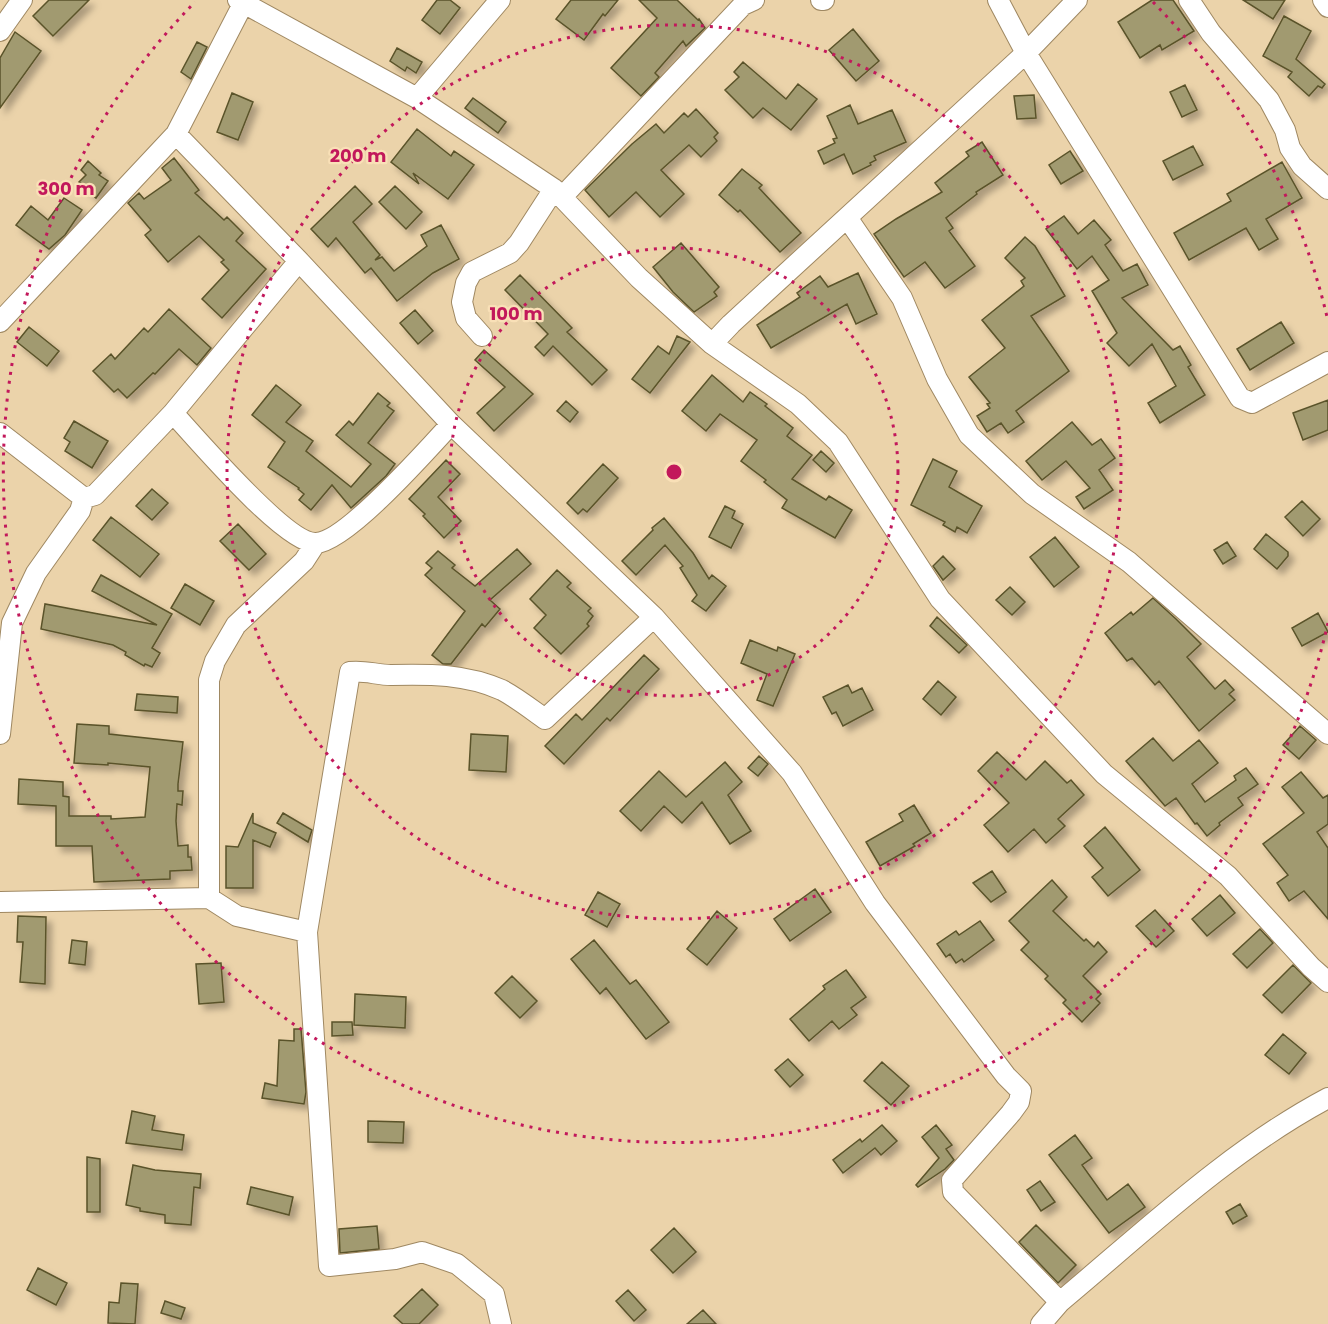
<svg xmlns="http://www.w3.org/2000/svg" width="1328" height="1324" font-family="Poppins,sans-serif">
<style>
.building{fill:#a19a6f;stroke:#5a532a;stroke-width:1.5;filter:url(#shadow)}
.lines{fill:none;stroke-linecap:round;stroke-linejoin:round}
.minor-casing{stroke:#9f8862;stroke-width:22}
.minor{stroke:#fff;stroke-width:20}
.ring{fill:none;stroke:#c2185b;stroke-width:3;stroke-dasharray:3 6}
.centre{fill:#c2185b;stroke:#f9e0b7;stroke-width:3}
.ring-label{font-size:18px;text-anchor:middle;font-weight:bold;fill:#c2185b;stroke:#f9e0b7;stroke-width:4.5;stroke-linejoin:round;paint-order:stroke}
</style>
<defs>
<filter id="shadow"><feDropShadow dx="5.5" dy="5.5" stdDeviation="3" flood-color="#0004"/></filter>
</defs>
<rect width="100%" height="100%" fill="#ebd3aa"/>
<path class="building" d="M49,0H89L53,36L33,16Z
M437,0H450L460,8L440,34L422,20Z
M571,0H618L605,16L603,14L584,40L556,19Z
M639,0H677L698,20L699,19L705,28L686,46L683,41L655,73L659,77L641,96L611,68L657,18Z
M1152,0H1173L1194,31L1162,50L1160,45L1140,58L1118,22Z
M1243,0H1285L1273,19Z
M1284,16L1311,31L1296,59L1325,84L1322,88L1318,86L1309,96L1288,77L1292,72L1263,56Z
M853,29L879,61L856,81L829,50Z
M15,32L41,51L0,108V58Z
M197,42L207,47L191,79L181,72Z
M397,48L422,62L416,73L407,67L405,71L390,61Z
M743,62L786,99L798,84L817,99L791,130L763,108L753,118L725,90L739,77L734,72Z
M1185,85L1197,110L1182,117L1170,92Z
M232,93L253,102L238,140L217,132Z
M1034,95L1036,118L1017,119L1014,96Z
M473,98L506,122L498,133L465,108Z
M850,105L858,124L892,110L906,142L874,156L876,160L870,163L871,165L853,174L844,154L824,164L818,151L835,143L833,139L837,138L827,116Z
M696,109L718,133L714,137L717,141L701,157L689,145L661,170L684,194L660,217L636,192L609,217L585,190L632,144L656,124L664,133L684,113L688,117Z
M417,129L451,156L454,151L474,165L448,199L413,173L419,184L391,162Z
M982,142L1003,175L976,192L977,194L946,218L953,228L949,231L975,266L945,288L925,262L904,277L874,234L896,219L942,192L935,183L969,156L966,152Z
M1193,146L1203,165L1173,180L1163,161Z
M1070,151L1083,171L1061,184L1049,165Z
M174,158L199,190L195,193L224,220L227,217L243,233L236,241L266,269L222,318L202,299L229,270L221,262L224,260L199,236L168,262L145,235L151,230L128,203L139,193L144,199L171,180L162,168Z
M88,161L101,173L99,175L108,181L96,198L79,182L86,175L81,170Z
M1282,162L1302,198L1266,219L1278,239L1259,250L1246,228L1189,260L1174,233L1231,201L1227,194Z
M742,169L762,185L759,188L801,233L780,252L740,210L738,212L719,195Z
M355,186L372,204L353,222L380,255L375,260L382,257L394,271L427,246L421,235L441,225L459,259L433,273L397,301L371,268L365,273L336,238L328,247L311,229Z
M395,186L422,212L406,229L379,202Z
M64,198L82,210L65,235L49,249L16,225L31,206L48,220Z
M1064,216L1078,234L1094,220L1111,240L1105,245L1123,271L1137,264L1148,285L1122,298L1173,350L1180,346L1191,365L1188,367L1205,395L1160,423L1148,403L1176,386L1152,344L1129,366L1107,343L1117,333L1092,291L1109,280L1092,256L1077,269L1046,229Z
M1025,237L1035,246L1065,296L1031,316L1069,371L1016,411L1024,422L1008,433L1001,423L987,432L977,416L990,408L987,404L990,403L969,377L1005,348L982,320L1024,286L1021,281L1025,278L1005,258Z
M681,243L719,287L714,292L717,296L694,312L673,292L653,267Z
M858,273L877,314L856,324L847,304L771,348L757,325L800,297L797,293L820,276L828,287Z
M520,275L572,328L567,332L607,370L592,385L553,346L544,356L535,347L548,334L505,290Z
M169,309L211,348L197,365L179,349L155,374L153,373L127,398L118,389L114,392L93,371L111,354L115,359L144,328L148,332Z
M415,310L433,331L418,344L400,323Z
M1281,322L1294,343L1250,370L1237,349Z
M29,327L59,351L47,366L17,342Z
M677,336L690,342L650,393L632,379L658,346L669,354Z
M484,350L533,394L494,431L477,413L505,387L475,360Z
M712,375L743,402L750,392L767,404L765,406L793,428L787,436L812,455L792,479L826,500L829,496L852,510L835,538L782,508L787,500L764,482L766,480L741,461L757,440L720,414L706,431L682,411Z
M276,385L301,405L286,422L313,441L306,451L351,487L371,464L336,435L349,421L353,425L378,393L390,403L387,406L394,411L368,443L395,464L386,476L351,508L332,485L311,510L299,500L304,494L298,489L299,488L268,467L285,442L252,415Z
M1328,400V430L1303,440L1293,413Z
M566,401L578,412L570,422L557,411Z
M74,421L108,441L92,468L65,451L70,442L64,438Z
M1072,422L1092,445L1101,439L1115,458L1099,470L1113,490L1084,509L1076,497L1090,488L1066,461L1042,480L1026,461Z
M821,451L834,463L826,472L813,460Z
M933,459L957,471L949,487L982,506L967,533L957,527L955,532L943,525L945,522L911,505Z
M446,460L460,474L438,497L461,521L444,538L423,516L425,514L409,499Z
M603,464L618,478L587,512L583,509L578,514L567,503Z
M152,489L168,503L152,520L136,506Z
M1302,501L1320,519L1303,536L1285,517Z
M725,506L735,511L732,518L743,524L731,548L709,537Z
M111,517L159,554L140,577L93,540Z
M664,518L693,553L709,579L712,575L726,586L706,611L692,601L697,595L680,568L683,566L665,545L636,575L622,561L653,530L652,528Z
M238,524L266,554L249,570L220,541Z
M1266,534L1288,552V556L1277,569L1254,549Z
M1055,537L1079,567L1054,587L1030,557Z
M1227,542L1236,556L1223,564L1214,550Z
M517,549L531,564L490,600L500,609L485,627L482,624L451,664H443L432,655L465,611L425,575L432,568L426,563L438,551L455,565L452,568L475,586Z
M943,556L955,569L943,580L933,566Z
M557,570L571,583L567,587L591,608L588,611L593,616L587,624L589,626L561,654L534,628L546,615L530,599Z
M101,575L172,614L152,648L160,653L152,667L145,664L144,666L125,655L126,652L113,645L41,629L45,604L157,625L92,591Z
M185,584L214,601L200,625L171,608Z
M1010,587L1025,602L1012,615L996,600Z
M1153,598L1176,619L1201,644L1187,657L1215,689L1225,680L1234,690L1229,694L1235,700L1199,731L1159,681L1155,685L1132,658L1127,661L1105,633L1131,612L1133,615Z
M1318,613L1328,632L1302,646L1292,628Z
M937,617L967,645L959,653L930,626Z
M750,640L777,651L778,647L795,654L773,706L757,700L767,674L741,663Z
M644,655L659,669L610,721L607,718L564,764L545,746L576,714L582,720Z
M938,681L956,697L941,715L923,699Z
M848,685L852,693L862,688L873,710L843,726L836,712L832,714L823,697Z
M137,694L178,697L177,713L135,710Z
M77,724L109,726V734L183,742L178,784V791H183L182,805L177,804L176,821L178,846L188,845V857H191L192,870L170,871V879L94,882L92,846H56V806L18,804L19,779L63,782V796L69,797V816H111V819L145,817L150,767L108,763V765L74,763Z
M1300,726L1316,740L1299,759L1283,745Z
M471,734L508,736L506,772L469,770Z
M1153,738L1173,761L1199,740L1218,763L1192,784L1205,802L1236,780L1234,776L1246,768L1258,784L1238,798L1243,805L1219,823L1220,825L1207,836L1197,823L1195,824L1176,798L1165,806L1126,761Z
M997,752L1026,780L1045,761L1067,783L1071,780L1084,795L1058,819L1065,826L1046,843L1034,829L1008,852L984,825L1009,803L978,771Z
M759,756L768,764L758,776L748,768Z
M725,762L742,782L728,795L751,831L730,844L702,802L682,823L664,806L641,831L620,811L659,771L686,797Z
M1301,772L1323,798L1328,795V824L1317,832L1328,848V919L1304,891L1289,901L1277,883L1288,875L1263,844L1304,813L1282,787Z
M914,805L931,833L913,844L915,846L880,866L866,842L903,821L899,814Z
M253,813V823L276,833L270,847L253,840V888H226V846L238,847Z
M283,813L312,830L308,842L277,823Z
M1105,827L1140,870L1108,896L1092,877L1103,868L1084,846Z
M992,871L1006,892L991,902L973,883Z
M1052,880L1067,897L1053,911L1084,941L1086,939L1094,947L1098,942L1107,952L1083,976L1101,994L1096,999L1100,1003L1082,1022L1063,1003L1066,1000L1045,979L1048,976L1021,950L1029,942L1009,921Z
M815,889L831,912L790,941L774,919Z
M598,892L620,904L607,927L585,915Z
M1220,895L1235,913L1207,936L1192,919Z
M1155,910L1174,931L1156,947L1136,926Z
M717,911L737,928L707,965L687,949Z
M18,916L46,917L45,984L20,982L23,942H17Z
M980,921L994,940L964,962L962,959L956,963L950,954L946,957L937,944L956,931L959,935Z
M1260,929L1273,943L1247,968L1233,954Z
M72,940L87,942L85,965L69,963Z
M594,940L630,984L636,980L669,1022L646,1039L606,988L600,994L571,959Z
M221,963L224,1002L199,1004L196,964Z
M1293,965L1311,983L1282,1013L1263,995Z
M846,970L866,997L851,1008L857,1015L839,1029L832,1021L809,1041L790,1019L825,989L823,986Z
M512,976L537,1001L520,1018L495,993Z
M355,994L406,997L405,1028L354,1025Z
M332,1022H352L353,1035L332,1036Z
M294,1029H301L306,1092L304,1104L262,1098L265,1083L277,1086L279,1040L294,1041Z
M1283,1034L1306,1053L1289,1074L1265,1055Z
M788,1059L803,1075L790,1087L775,1070Z
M882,1062L909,1086L891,1105L864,1081Z
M132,1111L155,1116L152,1130L184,1135L182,1150L126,1143Z
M368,1121L404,1122L403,1143L368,1142Z
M882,1125L897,1141L881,1155L875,1148L843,1173L833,1160L860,1139L862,1142Z
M936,1125L952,1145L946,1149L954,1160L945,1169L918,1187L916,1185L939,1158L922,1137Z
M1075,1135L1092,1158L1082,1165L1107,1200L1128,1184L1145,1207L1109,1233L1049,1155Z
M87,1157L100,1159V1212H87Z
M133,1165L155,1170L201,1174L200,1188L194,1187L191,1225L165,1223V1215L140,1211V1208L126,1205Z
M1040,1181L1055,1202L1041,1211L1027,1190Z
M251,1187L293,1197L289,1215L247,1204Z
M1240,1204L1247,1216L1233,1224L1226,1212Z
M1036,1225L1076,1265L1058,1283L1019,1242Z
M377,1226L379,1249L340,1253L339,1229Z
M674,1228L696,1252L673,1273L651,1250Z
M38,1268L67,1283L56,1305L27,1290Z
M121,1283L138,1284L135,1324L108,1323L109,1302L119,1303Z
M422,1289L438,1305L419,1324H403L394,1316Z
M628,1290L646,1310L634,1321L616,1301Z
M165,1301L185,1308L181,1319L161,1313Z
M703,1310L716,1324H687Z"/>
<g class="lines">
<defs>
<path id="minor" d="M238,0L417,98L554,189L639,278L712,344L798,404L838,442L940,599L1104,774L1228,876L1311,967L1328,982
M821,0H824
M998,0L1026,53L1240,398L1252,403L1328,362
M1189,0L1211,33L1269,100L1285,130L1290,148L1302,166L1328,189
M1323,0L1328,7
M243,4L176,134L299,261L451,424L654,617L792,773L875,903L1006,1076L1021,1091L1019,1102L1011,1113L952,1180L953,1192L1060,1302
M0,31L22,0
M417,98L500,0
M563,196L743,5L754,0
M848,219L902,298L937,379L969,435L1032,494L1129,562L1328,734
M299,261L173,413C196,438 286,544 316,543C346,542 428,449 451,424
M0,322L176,134
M482,336L466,318L462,302L466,283L472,272L510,253L519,243L554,189
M712,344L731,324L1026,53L1077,0
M0,433L84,498
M84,498L95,495L173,413
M0,734L12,623L36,573L80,511L84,498
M209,898V680L215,661L236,625L304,561L315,544
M0,902L209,898L237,916L307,932
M501,1324L494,1294L457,1264L422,1252L395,1259L329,1266L307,932L350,672C364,670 377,675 391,675C430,674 466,674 502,690C517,698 531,709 545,719L654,617
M1041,1324L1060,1302C1145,1231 1230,1150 1328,1098"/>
</defs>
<use href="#minor" class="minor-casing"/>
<use href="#minor" class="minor"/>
</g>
<g class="ring">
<circle cx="674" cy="472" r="224"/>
<circle cx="674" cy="472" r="447"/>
<path d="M1328 623A671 671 0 1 1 195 2M1153 2A671 671 0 0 1 1328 321"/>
</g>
<circle cx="674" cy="472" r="9" class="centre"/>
<g class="ring-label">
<text x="358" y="162">200 m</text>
<text x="66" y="195">300 m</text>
<text x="516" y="320">100 m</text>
</g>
</svg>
